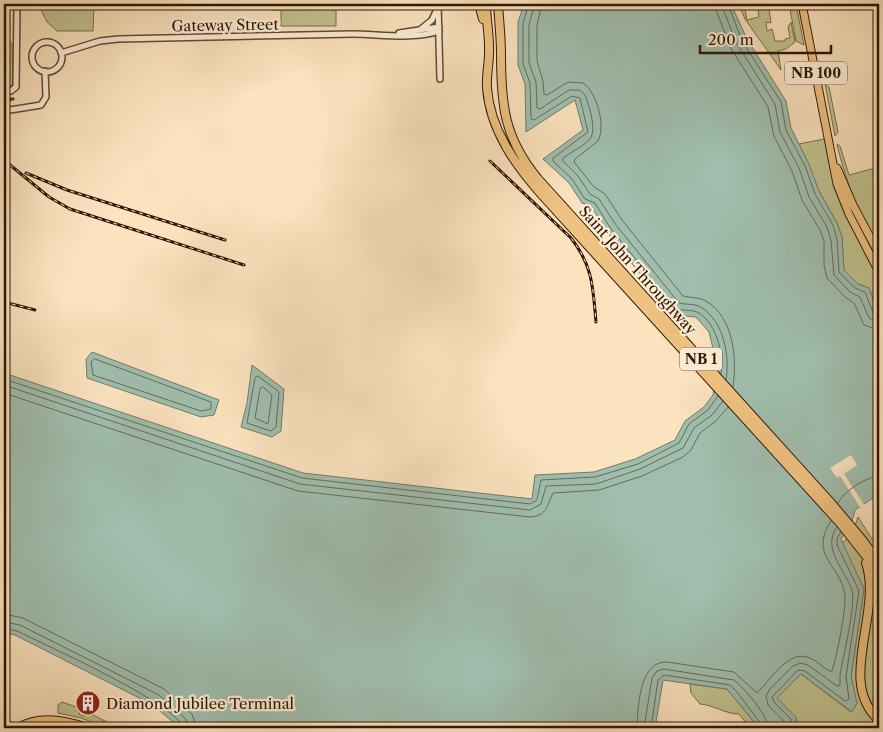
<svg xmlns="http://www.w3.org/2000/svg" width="883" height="732" font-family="'Libre Caslon Text',serif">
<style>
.green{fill:#c1c390;stroke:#786c4a}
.water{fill:#9fbeae;stroke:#737b6a}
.pier{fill:#fbe3bf}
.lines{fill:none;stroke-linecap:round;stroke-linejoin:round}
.shore{stroke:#686a5a;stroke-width:1}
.minor-casing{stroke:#634934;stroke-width:8}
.major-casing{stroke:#301605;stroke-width:9}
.highway-casing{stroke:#301605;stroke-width:10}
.minor{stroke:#fcedd5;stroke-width:5}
.major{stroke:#eec280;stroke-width:7}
.highway{stroke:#eec280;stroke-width:8}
.rail-casing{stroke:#301605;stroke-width:3}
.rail{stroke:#fcedd5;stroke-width:1;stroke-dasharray:4;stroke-linecap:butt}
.labels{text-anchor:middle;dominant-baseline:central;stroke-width:4.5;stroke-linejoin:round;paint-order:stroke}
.shield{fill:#fcedd5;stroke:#6d5643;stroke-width:1}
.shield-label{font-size:14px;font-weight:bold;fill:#301605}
.street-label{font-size:15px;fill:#301605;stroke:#fcedd5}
.poi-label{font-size:15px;fill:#301605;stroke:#fcedd5;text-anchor:start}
</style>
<rect width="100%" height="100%" fill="#fbe3bf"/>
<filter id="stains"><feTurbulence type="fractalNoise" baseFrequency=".004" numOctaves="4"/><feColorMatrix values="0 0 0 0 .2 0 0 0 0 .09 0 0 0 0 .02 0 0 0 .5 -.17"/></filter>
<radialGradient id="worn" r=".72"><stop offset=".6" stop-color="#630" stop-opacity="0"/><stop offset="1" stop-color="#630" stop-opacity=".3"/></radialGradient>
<path class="green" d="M38,4H94L93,31H57L47,22Z
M228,4H336V26H281V10H272L270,5Z
M744,4L747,20L759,17L757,5L753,4L769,9L771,23L766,22L767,31L772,29L775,41H785V39L790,38L788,27L791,22L795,42L786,49L778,51L781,70L745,19L739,5Z
M789,4H796L804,45L796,41Z
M4,43H12L13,83L10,88L4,87Z
M825,84L829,87L838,132L835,136Z
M829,138L837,184L879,272V358C877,345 880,332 879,319C878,308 873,298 869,288L858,284L844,270L842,237L837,223L819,191L799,144Z
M837,144L840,146L849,175L879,167V240C862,231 841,164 837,144Z
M858,517L879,550V728H796L797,721L776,698L801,674L851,712L856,703L851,676L864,589L842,544L853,531Z
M690,684L727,689L759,728H750L739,714C725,714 714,705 700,704L691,693Z
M62,702L82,709L79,714L83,716L85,711L107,722L105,727L81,718L58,713V705Z"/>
<path class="water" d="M524,4H731L747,39L786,101L791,128L809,164L819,191L837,223L842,237L844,270L858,284L869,288L879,317L877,335L879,358V494L855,510L852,521L841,539L864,589L851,676L857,703L852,712L801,674L777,698L796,717V728H759L727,689L663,680L655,728H180L153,705L15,635L4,633V373L303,473L532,499L535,475L594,472L635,459L675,440L685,421L704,407L713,395L717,365L709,332L696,317L673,315L607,232L591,206L582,203L569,183L543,159L583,130L575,100L526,132L525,84L518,65V22Z
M92,352L219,400L214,415L201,417L87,378L86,359Z
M252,365L284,389L281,431L272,437L241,427L247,403Z"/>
<path class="pier" d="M851,455L857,465L844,474L865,506L861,509L840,476L837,478L830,468Z"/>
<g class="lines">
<path class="shore" d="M529,4L523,23V64L530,83L531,119L534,120L572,96L580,98L588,132L553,158V161L572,179L585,199L595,203L611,229L676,309C682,311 693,309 699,313C717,324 724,355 721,374
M535,4L529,24V63L536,82L537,108L540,109L569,90H579C587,94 587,102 590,110C598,143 589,140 563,158V161L578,176L590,194L599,199L616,225L679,303C686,305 696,303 702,308C724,322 730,356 726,380
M542,4L537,25V61L543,81L544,94L547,95L568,82L583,83C597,92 606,126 598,141L575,159L574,162L594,187L605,194L622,220L683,296C690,298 699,297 706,301C734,318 737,358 733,387
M714,4L730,47L768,107L774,136L792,171L802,200L820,230L824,241V265L827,278L845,297L854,303L864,325L879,330
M721,4L737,44L775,104L780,132L799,168L809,197L827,227L831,240L834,275L850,292L860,297L869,318L879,323
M728,4L742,41L781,102L786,130L805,166L815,194L833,225L837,239L839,272L855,288L865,292L873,313L879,316
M95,359L211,402V409L201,411L93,375L91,362Z
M258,376L279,392L276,427L271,431L247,423L255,378Z
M4,379L302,478L530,504L537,500L541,480L595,477L638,464L679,443L689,424L708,410L718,396
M4,385L300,484L530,510L541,504L546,486L596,484L640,469L683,448L694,428L712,415L723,401
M263,387L272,395L268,424L255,418L260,389Z
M4,393L298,491L530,517C547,516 547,505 553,493L599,490L642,476L683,457L691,450L700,433L717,420L728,407
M838,503C844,491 866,477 879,476
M4,614L23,618L164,689L192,714L197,728
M4,622L20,625L159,695L186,719L189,728
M4,628L17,631C43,644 180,705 183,728
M637,728C638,707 639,661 667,662L734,672L757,693C769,682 788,648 810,658C817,661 823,667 829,671H832C837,655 846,611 845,595C841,565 808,556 831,521
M644,728L652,678L657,671L664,669L734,680C744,688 768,715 768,728
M651,728L658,680L664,675L730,685L737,692L761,724L762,728
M785,728V722L768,705L766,696L770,689L793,666L800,663L808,665L837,686L840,685V675C843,657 856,605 852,590C845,570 821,548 837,527
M792,728L791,719L774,702L772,697L798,670L805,671L845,701L849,699L846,676L859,591L837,545V538L841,532"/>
<defs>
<path id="minor" d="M438,4L440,79
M337,5L341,4
M421,29L432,20L437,9
M399,33L439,27
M32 57a15 15 0 1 1 30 0a15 15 0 1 1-30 0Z
M61,53L100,41L118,39C196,38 274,36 352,34C379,34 414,40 439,31
M4,90L11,91L16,87L17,4
M4,111L41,105L46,97L45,71
M33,722L38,728"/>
<path id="major" d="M802,4L837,184L849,214L879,272
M837,168L853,205L879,254
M17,728C39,714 67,720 89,728"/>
<path id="highway" d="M479,4L483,19
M486,4C486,18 489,32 489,46C490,60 486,74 487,88C490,130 516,166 543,196L840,523L870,561L879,580
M498,4C499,20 501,37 501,54C501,105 504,138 538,179L831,503L864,542L879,564
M866,563C883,612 836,682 879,720"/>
</defs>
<use href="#minor" class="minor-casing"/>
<use href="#major" class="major-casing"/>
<use href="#highway" class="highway-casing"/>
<use href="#minor" class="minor"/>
<use href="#major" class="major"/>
<use href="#highway" class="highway"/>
<defs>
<path id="rail" d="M4,100L13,99
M4,160L49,197L70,209L244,265
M490,161L571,238C593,266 593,288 596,322
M26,173L67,190L225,240
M4,302L35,310"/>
</defs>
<use href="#rail" class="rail-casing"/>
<use href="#rail" class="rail"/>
</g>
<defs>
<symbol id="building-disc" viewBox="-11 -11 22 22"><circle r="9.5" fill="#8f2418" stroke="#fcedd5"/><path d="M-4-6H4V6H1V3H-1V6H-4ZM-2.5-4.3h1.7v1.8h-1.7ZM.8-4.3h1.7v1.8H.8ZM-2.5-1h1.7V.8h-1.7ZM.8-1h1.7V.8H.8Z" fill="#fff"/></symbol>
</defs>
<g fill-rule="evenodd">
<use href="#building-disc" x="74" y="689" width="28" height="28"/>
</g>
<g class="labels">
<g class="shield">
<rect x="785" y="61.5" width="62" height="23" rx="4"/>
<rect x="680" y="347.5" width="42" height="23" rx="4"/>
</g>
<g class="shield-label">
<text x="816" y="73">NB 100</text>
<text x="701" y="359">NB 1</text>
</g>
<g class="street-label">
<text transform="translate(225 25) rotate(-1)">Gateway Street</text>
<text transform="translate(638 270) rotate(48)">Saint John Throughway</text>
</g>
<g class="poi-label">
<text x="106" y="703">Diamond Jubilee Terminal</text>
</g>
</g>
<rect width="883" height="732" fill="none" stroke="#fbe3bf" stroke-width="20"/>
<rect x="5" y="5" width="873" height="722" fill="none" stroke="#301605" stroke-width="2.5"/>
<rect x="10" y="10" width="863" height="712" fill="none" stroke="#301605"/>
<path d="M700 45v8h131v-8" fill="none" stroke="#301605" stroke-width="2.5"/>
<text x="708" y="45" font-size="15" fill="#301605" stroke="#fcedd5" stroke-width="4" paint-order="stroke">200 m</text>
<rect width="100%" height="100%" filter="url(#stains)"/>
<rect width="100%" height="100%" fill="url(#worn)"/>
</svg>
